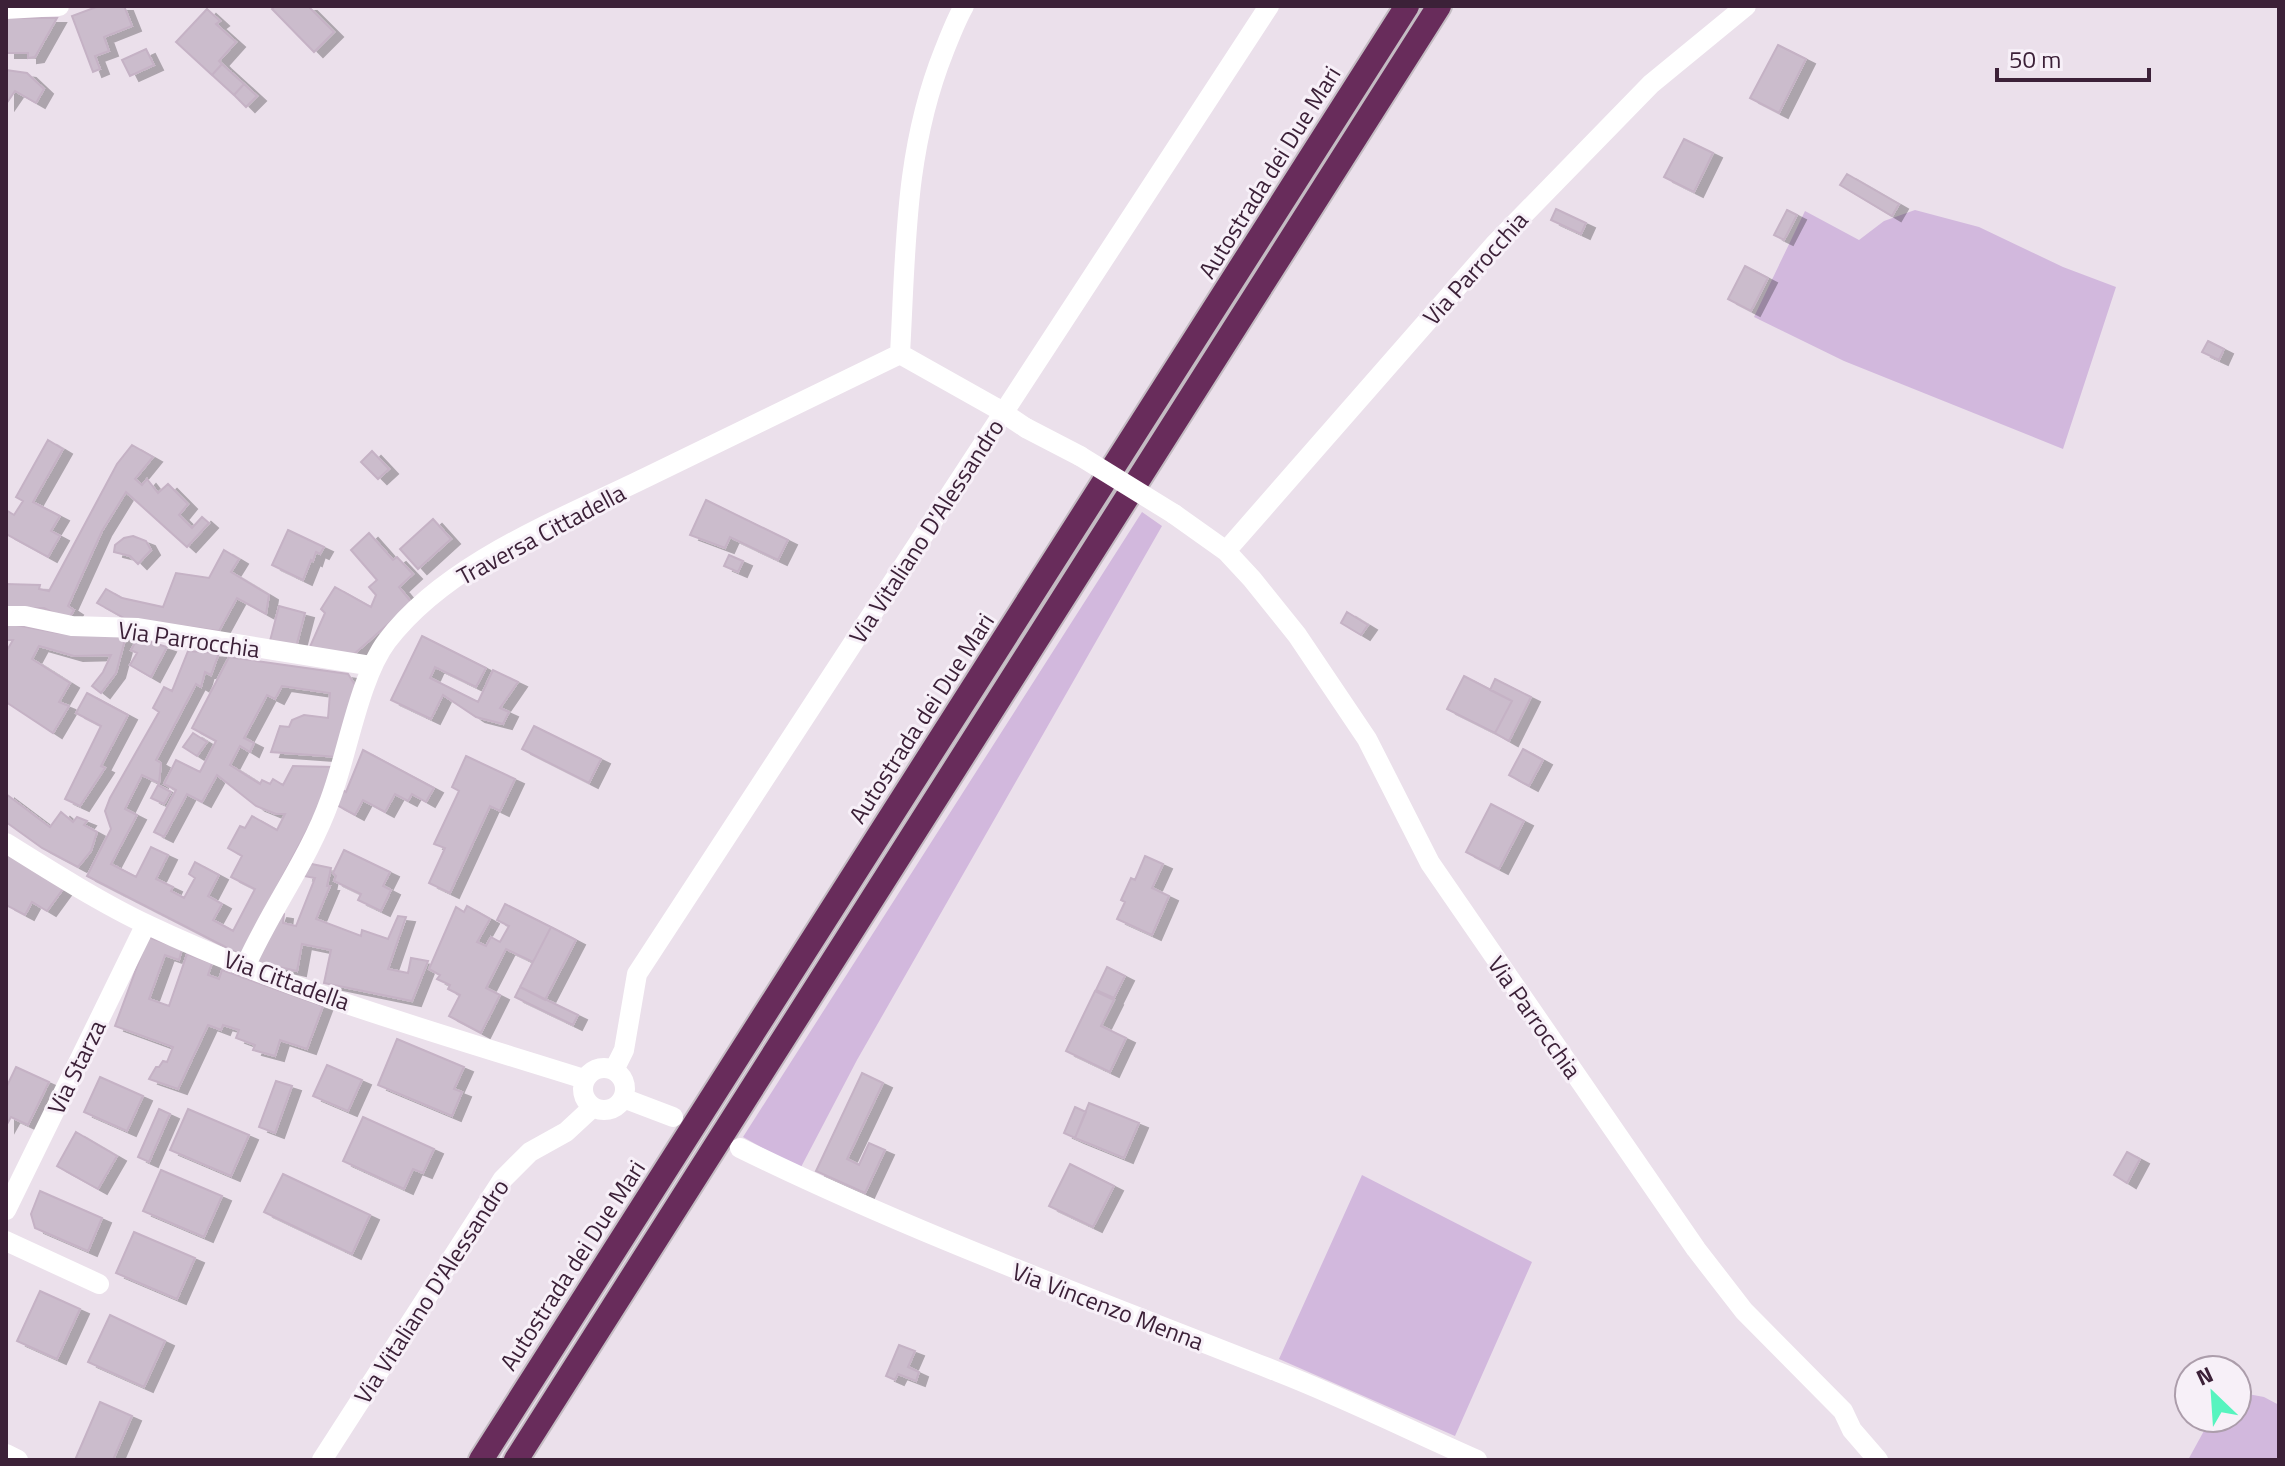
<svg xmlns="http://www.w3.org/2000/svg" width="2285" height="1466" font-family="'Titillium Web',sans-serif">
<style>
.green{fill:#d2b8dd}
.building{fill:#cbbccc;stroke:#c5b2c5;stroke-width:2;filter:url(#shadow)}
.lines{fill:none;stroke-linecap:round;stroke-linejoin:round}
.motorway-casing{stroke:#c4bcc3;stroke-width:28}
.minor{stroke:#fff;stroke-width:20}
.motorway{stroke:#682c5b;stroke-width:24}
.minor-bridge{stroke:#fff;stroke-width:20}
.labels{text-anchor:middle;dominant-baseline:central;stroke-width:6;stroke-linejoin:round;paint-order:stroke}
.street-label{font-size:24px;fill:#3c2138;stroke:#f7f0f8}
</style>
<defs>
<filter id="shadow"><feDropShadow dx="9" dy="5" stdDeviation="0" flood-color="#0004"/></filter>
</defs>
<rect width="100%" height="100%" fill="#ebe0eb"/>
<path class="green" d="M1915,210L1979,227L2063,267L2116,287L2063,449L1844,361L1754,317L1805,211L1859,240L1884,221Z
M1142,512L1162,526L857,1060L800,1169L743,1137Z
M1362,1175L1532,1262L1455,1436L1279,1359Z
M2237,1392L2264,1397L2279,1405V1460H2188L2211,1418H2237Z"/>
<path class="building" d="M99,6H124L132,26L104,37L109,51L95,56L100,69L93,72L72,16Z
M275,6H308L334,32L314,52L272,9Z
M207,9L220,21L216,24L236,42L219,61L222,64L212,75L176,42Z
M6,18H57L35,57L28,58V53H6Z
M1778,45L1806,59L1779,113L1750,98Z
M146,49L154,65L130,76L122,60Z
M222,64L244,84L234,95L212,75Z
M6,70L27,73L44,89L36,103L15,91L6,104Z
M244,84L257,96L246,107L234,95Z
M1684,139L1713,153L1694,192L1664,177Z
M1847,174L1899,204L1892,216L1840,185Z
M1556,209L1586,223L1581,234L1551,220Z
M1787,210L1797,215L1784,240L1774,235Z
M1745,266L1768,278L1751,311L1728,299Z
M2208,341L2224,349L2219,360L2202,352Z
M48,440L63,449L33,502L60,516L51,531L60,536L48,557L6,534V510L14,515L23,501L16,497Z
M132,445L153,457L135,479L142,485L147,479L158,493L168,484L188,504L179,515L192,528L202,517L209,523L187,547L126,492L102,531L68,606L74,610L68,620L44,608L6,609V584L40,585L39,589L49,591L117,464Z
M372,451L389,469L378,479L361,462Z
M706,500L788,540L778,560L730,537L725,548L690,535Z
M433,519L451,539L418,569L400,549Z
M288,530L324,547L320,554L316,552L313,561L311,560L303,580L272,565Z
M369,533L393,560L397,557L413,574L399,587L412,603L353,655L309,649L325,613L321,609L335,587L371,607L376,595L369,587L377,580L351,550Z
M133,536L146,541L151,550L138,564L130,556L114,552L115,545L124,538Z
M224,550L239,559L231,572L269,595L266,614L237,598L219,631L124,618L97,603L106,589L122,598L163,607L176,573L209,578Z
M729,555L743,561L738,572L724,566Z
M279,606L305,613L296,647L270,641Z
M1347,612L1368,625L1361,635L1341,623Z
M6,623L58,633L126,636L116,673L101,693L92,686L103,672L111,655L74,656L39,646L32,659L70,683L59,702L69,706L53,733L6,702V652L13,640H6Z
M422,636L486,668L476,687L435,667L430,678L478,702L493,670L518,682L500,708L509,712L503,724L476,717L443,695L431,719L391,700Z
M138,638L167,647L151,677L130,665L137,653L131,650Z
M188,651L219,653L211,675L205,672L201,687L196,684L156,760L161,763L159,783L142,775L125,809L137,815L111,864L136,877L151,847L168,855L156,879L173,887L171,891L184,898L195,878L189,874L195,862L219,875L208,896L222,904L213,920L233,931L255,889L231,877L242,856L228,848L240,826L245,828L252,816L277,830L285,814H276L256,806L217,775L202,802L187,794L164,837L154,832L176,790L164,784L176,760L200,772L216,741L192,728L229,657L348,674L355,685L338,757L271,752L280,726L289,727L292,720L304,715L328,718L330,693L282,686L275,699L267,695L244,738L254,743L250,752L240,746L230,765L260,784L262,780L270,784L273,779L283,785L293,766L333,767L323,800L241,955L87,876L111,829L105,811L110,798L159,712L153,708L164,687L172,691Z
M1464,676L1512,701L1495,733L1447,709Z
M1495,679L1531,697L1509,741L1495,733L1512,701L1490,690Z
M87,693L128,715L101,766L105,768L80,806L65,799L101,726L76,713Z
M534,726L601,759L589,783L522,749Z
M193,733L207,742L197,756L183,747Z
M1523,749L1543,760L1529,786L1509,775Z
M363,750L434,788L426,802L412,794L408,801L395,794L385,812L363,800L355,815L335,804L342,790L346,792Z
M466,756L515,779L500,811L490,806L450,893L429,883L445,848L434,844L459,791L452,787Z
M158,785L171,792L164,804L151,798Z
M6,794L50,827L61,812L73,822L77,817L87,821L84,825L97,832L91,851L78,867L42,848L6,822Z
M1491,804L1524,821L1499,869L1466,852Z
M344,850L390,872L383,886L391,890L381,911L358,900L361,894L334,881L336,876L333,873Z
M6,854L63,889L47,911L32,902L25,915L6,905Z
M1145,856L1163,864L1152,888L1169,896L1152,935L1117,919L1125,902L1121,900L1131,878L1135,880Z
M307,863L331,868L327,886H330L316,919L361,936L362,930L388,939L398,916L406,917L388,969L408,973L411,958L428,961L412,1001L324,983L331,950L302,944L297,971L257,962L278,913L284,914L283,923L296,926L315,878L304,876Z
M505,904L551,927L533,962L506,949L486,988L500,995L481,1033L449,1016L460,995L448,989L450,985L437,979L440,975L429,969L456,907L464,912L467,906L490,919L477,942L486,946L491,937L500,942L509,926L497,920Z
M551,927L576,940L545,1000L520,987Z
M148,937L182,949L179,960L165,955L149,999L169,1006L187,954L212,963L208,975L219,979L222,970L323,1006L307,1049L280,1040L275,1056L253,1050L255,1045L236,1038L239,1030L223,1025L221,1030L208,1025L178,1089L149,1079L156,1067H159L163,1061L167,1062L173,1047L115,1026Z
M1107,967L1125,976L1114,998L1096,990Z
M520,987L578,1015L573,1025L515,997Z
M1095,991L1114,1000L1101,1026L1126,1038L1110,1072L1066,1051Z
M397,1039L464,1067L454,1089L462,1092L452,1116L378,1085Z
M327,1065L362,1080L348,1111L313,1096Z
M16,1067L49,1082L28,1125L11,1117L6,1126V1088Z
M862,1073L883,1083L847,1159L859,1165L869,1143L885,1150L865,1193L816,1171Z
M100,1077L143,1096L127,1131L84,1112Z
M276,1081L292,1086L275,1133L259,1127Z
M1089,1103L1139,1123L1124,1158L1075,1138Z
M1075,1107L1086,1112L1075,1138L1064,1133Z
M159,1109L170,1114L149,1162L138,1157Z
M188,1109L249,1135L231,1176L170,1150Z
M363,1117L434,1149L423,1173L413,1169L404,1189L343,1161Z
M76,1132L117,1156L98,1189L57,1166Z
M2127,1152L2140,1159L2127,1183L2114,1175Z
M1070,1164L1114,1186L1093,1227L1049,1206Z
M161,1170L222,1196L204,1237L143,1211Z
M283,1174L370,1215L352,1254L264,1212Z
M40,1191L102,1218L88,1251L35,1228L31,1214Z
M134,1232L195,1258L177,1299L116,1273Z
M40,1291L80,1309L57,1359L17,1341Z
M110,1315L165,1341L144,1387L88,1362Z
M899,1345L915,1351L908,1367L919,1372L916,1381L898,1374L895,1380L886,1376Z
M100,1402L132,1416L113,1460H75Z"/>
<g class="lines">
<defs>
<path id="motorway" d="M481,1460L1407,6
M516,1460L1439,6"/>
</defs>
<use href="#motorway" class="motorway-casing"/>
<path class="minor" d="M964,6C956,20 950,36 944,51C904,151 906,248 900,354L996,408
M6,9L59,6
M1026,428L1080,456
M1174,514L1226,551L1252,579L1297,635L1367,739L1430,863L1696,1249L1744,1311L1843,1411L1852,1430L1878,1460
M1226,551L1494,245L1651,84L1746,6
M6,616H25L72,626L138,628L372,666
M6,843C49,870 103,904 148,925C287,991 438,1033 584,1079
M245,967C270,910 309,859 330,800C347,756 359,678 387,641C446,563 559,520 645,478C730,437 815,395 900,354
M583 1089a21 21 0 1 1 42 0a21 21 0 1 1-42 0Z
M614,1070L624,1050L637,974L1269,6
M623,1098L673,1117
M740,1148C915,1234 1097,1300 1278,1372C1345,1398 1411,1431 1477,1460
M6,1210L146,924
M6,1241L99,1284
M6,1454L18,1460
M322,1460L503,1179L530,1152L566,1132L593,1107"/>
<use href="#motorway" class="motorway"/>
<path class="minor-bridge" d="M996,408L1026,428
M1080,456L1174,514"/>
</g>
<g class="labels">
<g class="street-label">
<text transform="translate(1269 172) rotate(-58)">Autostrada dei Due Mari</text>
<text transform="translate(1475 268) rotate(-48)">Via Parrocchia</text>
<text transform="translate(926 531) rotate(-57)">Via Vitaliano D'Alessandro</text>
<text transform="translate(541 534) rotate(-28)">Traversa Cittadella</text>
<text transform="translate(189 639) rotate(8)">Via Parrocchia</text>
<text transform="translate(921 718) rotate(-57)">Autostrada dei Due Mari</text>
<text transform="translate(287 980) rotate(20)">Via Cittadella</text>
<text transform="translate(1535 1017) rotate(55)">Via Parrocchia</text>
<text transform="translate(76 1067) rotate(-64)">Via Starza</text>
<text transform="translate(572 1265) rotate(-57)">Autostrada dei Due Mari</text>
<text transform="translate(431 1291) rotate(-57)">Via Vitaliano D'Alessandro</text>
<text transform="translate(1108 1306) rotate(21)">Via Vincenzo Menna</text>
</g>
</g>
<rect width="2285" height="1466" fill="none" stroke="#3c2138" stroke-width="16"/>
<g transform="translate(2213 1394) rotate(335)"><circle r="38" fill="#f7f0f8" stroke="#ac9dab" stroke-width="2"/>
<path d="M0-6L14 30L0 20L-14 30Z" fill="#56f4bf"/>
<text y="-12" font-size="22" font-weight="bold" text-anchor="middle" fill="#3c2138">N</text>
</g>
<path d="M1997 68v12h152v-12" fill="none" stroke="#3c2138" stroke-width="4"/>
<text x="2009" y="68" font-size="24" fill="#3c2138" stroke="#f7f0f8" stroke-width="6" paint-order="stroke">50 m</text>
</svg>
